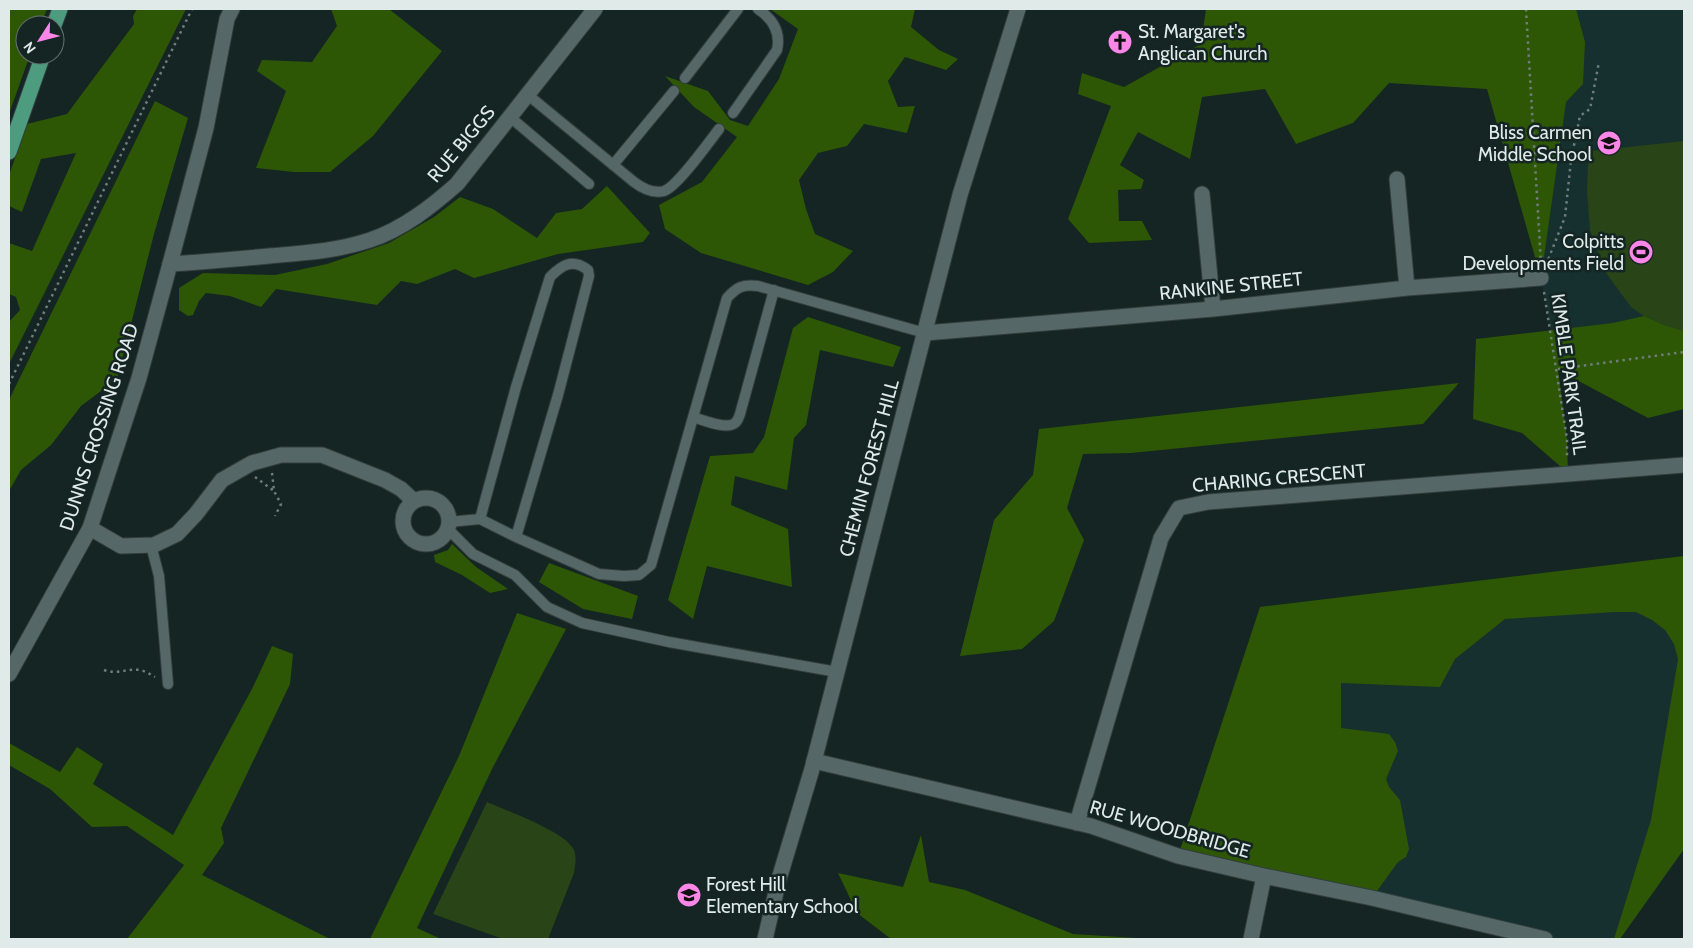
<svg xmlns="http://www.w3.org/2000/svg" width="1693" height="948" font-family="Cabin,sans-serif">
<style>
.built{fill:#15302f}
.green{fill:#294417}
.forest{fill:#2d5704}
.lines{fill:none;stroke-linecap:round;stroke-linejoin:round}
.lane-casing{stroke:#323e3d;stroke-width:12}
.street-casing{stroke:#323e3d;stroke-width:17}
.secondary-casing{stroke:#323e3d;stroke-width:17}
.primary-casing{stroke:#323e3d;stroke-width:17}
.path{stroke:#6f7d7c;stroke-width:2.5;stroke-dasharray:2.5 4;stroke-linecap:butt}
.lane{stroke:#556867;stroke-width:10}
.street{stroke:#556867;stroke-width:15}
.secondary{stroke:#556867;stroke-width:15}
.primary{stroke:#4d9c7f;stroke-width:15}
.labels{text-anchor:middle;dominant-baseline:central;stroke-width:5;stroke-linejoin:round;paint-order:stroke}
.poi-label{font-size:19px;fill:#dfeae9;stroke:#142524;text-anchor:start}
.street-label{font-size:19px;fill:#dfeae9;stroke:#142524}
</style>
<rect width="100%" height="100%" fill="#142524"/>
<path class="built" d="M1526,9H1684V352L1558,369L1541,278Z
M1684,567V819L1617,939H1545L1372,898L1260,607Z"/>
<path class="green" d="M1684,141V331L1664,325L1644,316L1631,307L1606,273L1590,230L1587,191L1588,164L1591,151Z
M487,802C507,811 565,831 574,850C577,858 575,866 574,873L548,939H503L433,914Z"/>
<path class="forest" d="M9,9H47L41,25H25V55H30L9,114Z
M137,9H186L9,364V322L20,310L16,297L9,294V243L32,251L76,153L41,159L22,212L9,206V175L27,124L67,114L134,24L133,16Z
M331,9H389L442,51L373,136L330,172H294L256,168L286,91L257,71L262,60L312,62L337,26Z
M770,9H915L911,27L939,50L958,59L946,70L905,57L888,81L898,107L915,106L907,133L864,124L847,146L818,153L799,180L806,209L815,234L853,251L833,272L808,285L701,253L665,229L659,205L702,182L737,137L694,107L665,76L708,91L730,120L748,126L779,79L798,29Z
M1206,9H1576L1585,42L1583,84L1566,102L1541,278L1487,89L1389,83L1353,123L1296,144L1265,89L1202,97L1190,159L1138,132L1120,165L1144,180L1141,189L1118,190L1119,221H1142L1152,240L1089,243L1068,219L1111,106L1078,94L1082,73L1124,87L1201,44Z
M155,101L188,118L154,234L117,379L81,406L51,445L21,470L9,491V400Z
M607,186L650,233L643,242L558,254L474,278L455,269L417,284L401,281L377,305L276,289L261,307L230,296L206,293L199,301L193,315L188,316L179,310V288L203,273L275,275L327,264L389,243L434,217L460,197L493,209L537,238L556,213L582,209Z
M1644,316L1664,325L1684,331V409L1648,418L1558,370L1567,439L1568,473L1522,433L1473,419L1476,339L1613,323Z
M808,317L901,347L893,367L820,350L806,425L794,438L787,490L735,476L731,505L788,529L792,587L707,566L693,619L668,600L710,456L753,453L764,437L793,328Z
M1459,383L1423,424L1131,453L1083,454L1067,508L1084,540L1054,621L1022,649L960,656L994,520L1033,475L1039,429Z
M452,544L476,567L508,589L490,593L462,575L435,562L434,555L448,550Z
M1684,556V849L1620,939H1614L1651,820L1678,659L1674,644L1665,630L1652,620L1636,612H1615L1505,619L1455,659L1440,687L1341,683V728L1389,734L1395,742L1398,751L1386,779L1389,787L1400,800L1409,849L1406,857L1398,862L1372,898L1178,856L1260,607Z
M549,563L638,596L632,619L583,609L539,582Z
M517,613L566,629L492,769L417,928L441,939H370L459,756Z
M272,646L293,654L290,684L221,828L224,843L202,875L330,939H127L184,865L127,826L92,827L50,789L9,765V743L60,772L77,747L103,764L93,784L173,835L253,687Z
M921,835L929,882L965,890L1073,934L1152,939H891L857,913L838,873L903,887Z"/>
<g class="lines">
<defs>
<path id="lane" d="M685,78L738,9
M528,95L634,182C642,188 653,194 664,191C677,187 709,142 719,129
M733,113L777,50C781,32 773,19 758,9
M510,117L589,184
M613,165L674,91
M693,417C703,420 729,431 736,422C738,420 739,417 740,414L774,290
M480,519L516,387L550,277C562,265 572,258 588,270L589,276L558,395L516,537
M449,522L480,519L516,537L599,574L624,576L639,575L651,565L727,298C737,287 743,284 758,286L925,333
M448,529L473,554L515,575L547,607L582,623L669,642L837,672
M151,545L159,576L168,684"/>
<path id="street" d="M1397,179L1407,288
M1202,194L1213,309
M170,264L206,128L227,19L232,9
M925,333L1213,309L1407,288L1541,278
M403 521a23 23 0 1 1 46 0a23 23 0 1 1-46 0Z
M90,528L121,546L154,545L177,534L196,514L222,480L252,463L281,455H322L385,480L401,489L414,501
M814,761L1091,826L1178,856L1264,876L1372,898L1545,939
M1077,823L1161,538L1179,508L1208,502L1684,465
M1251,939L1264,876"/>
<path id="secondary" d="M9,674L90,528L139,378L170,264C203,262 236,259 269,256C303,253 337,251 370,240C403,229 431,207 457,184L595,9
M765,939L779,879L812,769L960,195L1018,9"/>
<path id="primary" d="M54,25L60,9
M9,152L43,55"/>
</defs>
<use href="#lane" class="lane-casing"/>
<use href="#street" class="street-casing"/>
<use href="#secondary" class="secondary-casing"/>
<use href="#primary" class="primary-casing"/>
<path class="path" d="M1526,9L1541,264
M1546,265L1565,217L1571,160L1580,116L1590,109L1599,62
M1544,292L1567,439V459
M1558,369L1684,352
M9,384L192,9
M272,473L274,491L281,504L275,516
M255,477L274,491
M104,670C118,675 127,668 140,670C145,671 150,674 155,677"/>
<use href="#lane" class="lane"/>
<use href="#street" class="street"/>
<use href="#secondary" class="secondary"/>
<use href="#primary" class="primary"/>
</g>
<defs>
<symbol id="church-disc" viewBox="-11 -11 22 22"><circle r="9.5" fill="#fa87e7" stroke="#142524"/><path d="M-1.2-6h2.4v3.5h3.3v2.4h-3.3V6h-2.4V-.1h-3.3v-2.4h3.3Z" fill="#111"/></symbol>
<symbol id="school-disc" viewBox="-11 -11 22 22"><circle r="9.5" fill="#fa87e7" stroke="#142524"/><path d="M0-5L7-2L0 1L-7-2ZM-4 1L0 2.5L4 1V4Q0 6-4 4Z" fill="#111"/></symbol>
<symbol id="stadium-disc" viewBox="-11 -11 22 22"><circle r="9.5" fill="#fa87e7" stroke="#142524"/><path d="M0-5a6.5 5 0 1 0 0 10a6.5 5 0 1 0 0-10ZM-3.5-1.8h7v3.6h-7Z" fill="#111"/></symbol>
</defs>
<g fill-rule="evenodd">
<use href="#church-disc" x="1106" y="28" width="28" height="28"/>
<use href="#school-disc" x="1595" y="129" width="28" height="28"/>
<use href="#stadium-disc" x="1627" y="238" width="28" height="28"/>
<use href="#school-disc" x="675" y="881" width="28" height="28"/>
</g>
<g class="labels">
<g class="poi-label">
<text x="1138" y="31">St. Margaret's<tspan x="1138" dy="22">Anglican Church</tspan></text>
<text x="1592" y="132" text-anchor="end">Bliss Carmen<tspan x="1592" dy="22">Middle School</tspan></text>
<text x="1624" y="241" text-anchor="end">Colpitts<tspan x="1624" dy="22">Developments Field</tspan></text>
<text x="706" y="884">Forest Hill<tspan x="706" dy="22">Elementary School</tspan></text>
</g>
<g class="street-label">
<text transform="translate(461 144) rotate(-50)">RUE BIGGS</text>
<text transform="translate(1231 286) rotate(-6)">RANKINE STREET</text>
<text transform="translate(1569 374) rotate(82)">KIMBLE PARK TRAIL</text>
<text transform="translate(99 427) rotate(-72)">DUNNS CROSSING ROAD</text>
<text transform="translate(869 468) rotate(-75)">CHEMIN FOREST HILL</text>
<text transform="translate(1279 478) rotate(-5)">CHARING CRESCENT</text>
<text transform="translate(1170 829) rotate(16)">RUE WOODBRIDGE</text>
</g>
</g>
<rect width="1693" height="948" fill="none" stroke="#dfeae9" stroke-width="20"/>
<g transform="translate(40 40) rotate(234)"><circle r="24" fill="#142524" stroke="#657473"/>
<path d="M0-4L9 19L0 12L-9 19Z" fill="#fa87e7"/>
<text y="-8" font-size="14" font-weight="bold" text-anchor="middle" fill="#dfeae9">N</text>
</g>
</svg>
